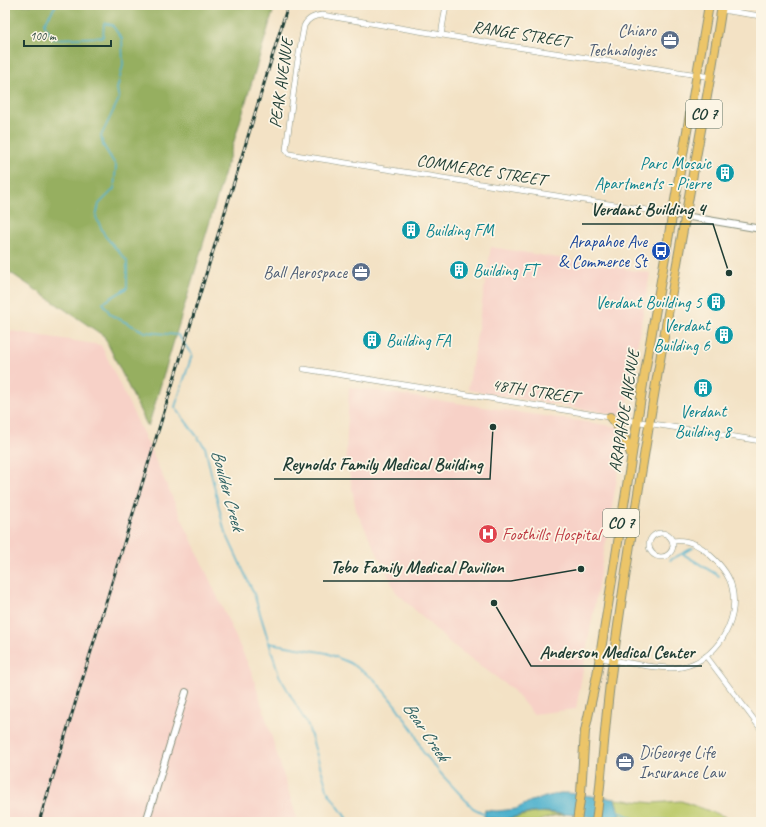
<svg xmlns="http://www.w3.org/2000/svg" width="766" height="827" font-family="Caveat,sans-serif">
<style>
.built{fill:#f7d1c7}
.green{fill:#bdcb6d;stroke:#6e8450}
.forest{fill:#96af60;stroke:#5a764a}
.water{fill:#4eb1cd;stroke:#367780}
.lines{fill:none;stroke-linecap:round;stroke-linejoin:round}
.stream{stroke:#4eb1cd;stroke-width:1.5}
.minor-casing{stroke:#89907c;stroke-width:6}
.tertiary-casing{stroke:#89907c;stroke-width:8}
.primary-casing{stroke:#89907c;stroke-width:10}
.minor{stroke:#fff;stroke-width:5}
.tertiary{stroke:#fff;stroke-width:6}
.primary{stroke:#ecc569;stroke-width:8}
.rail-casing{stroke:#1f3d34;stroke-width:3}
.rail{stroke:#fcf5e5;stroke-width:1.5;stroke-dasharray:4.5;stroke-linecap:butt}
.labels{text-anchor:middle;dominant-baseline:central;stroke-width:3.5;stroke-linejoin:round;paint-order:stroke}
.shield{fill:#fcf5e5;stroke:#617469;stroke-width:1}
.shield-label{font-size:16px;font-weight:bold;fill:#1f3d34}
.service-label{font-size:17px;fill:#4e5e75;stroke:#fcf5e5;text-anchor:end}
.street-label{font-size:17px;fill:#1f3d34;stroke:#fcf5e5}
.culture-label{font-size:17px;fill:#0d838f;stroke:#fcf5e5;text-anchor:end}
.transit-label{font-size:17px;fill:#164399;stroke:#fcf5e5;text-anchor:end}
.health-label{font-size:17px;fill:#be3a42;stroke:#fcf5e5;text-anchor:start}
.water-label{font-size:18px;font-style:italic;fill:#2d6062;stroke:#fcf5e5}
.leader{fill:none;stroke:#1f3d34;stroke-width:1.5}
.callout-dot{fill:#1f3d34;stroke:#fcf5e5;stroke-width:1.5}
.callout-label{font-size:18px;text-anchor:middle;font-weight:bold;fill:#1f3d34;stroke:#fcf5e5;stroke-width:3.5;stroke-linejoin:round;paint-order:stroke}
</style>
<rect width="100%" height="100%" fill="#fcf5e5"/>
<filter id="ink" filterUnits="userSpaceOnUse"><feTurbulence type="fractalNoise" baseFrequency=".025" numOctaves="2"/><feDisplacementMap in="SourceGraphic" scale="8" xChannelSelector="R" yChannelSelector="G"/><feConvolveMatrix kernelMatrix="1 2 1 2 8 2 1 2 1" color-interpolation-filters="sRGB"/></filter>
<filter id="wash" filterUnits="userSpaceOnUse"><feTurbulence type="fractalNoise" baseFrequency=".012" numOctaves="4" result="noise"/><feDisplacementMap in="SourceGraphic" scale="16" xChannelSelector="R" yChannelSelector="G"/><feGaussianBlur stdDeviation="0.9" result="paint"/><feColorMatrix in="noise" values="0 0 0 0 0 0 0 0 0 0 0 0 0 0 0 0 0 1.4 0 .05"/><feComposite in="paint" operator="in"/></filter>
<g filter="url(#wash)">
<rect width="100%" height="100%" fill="#f3e2c5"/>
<path class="built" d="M491,247L650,273L625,416L468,390Z
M5,330L101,345L143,433L252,673L298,822H5Z
M349,387L626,428L576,709L533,714L512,689L450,643L396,592L356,510L346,455Z"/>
<path class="green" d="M615,799L653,803L681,801L740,822H629L621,820Z
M539,812L565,815L553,816L536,822H510L508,819Z"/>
<path class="forest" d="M5,5H275L148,427L104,336L5,269Z"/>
<path class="water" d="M560,793H568L615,799L621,820L545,812L530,813L507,819L484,818L485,810L497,811L516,809L531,801Z"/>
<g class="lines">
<path class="stream" d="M56,5L44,24L53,39L103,37L104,23L112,25L122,39L123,65L117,89L119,99L101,136L103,145L116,166L114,189L99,204L96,217L105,236L127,261V288L103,303L111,315L145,332L178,335L192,355L175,407L205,447L224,529L254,594L279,675L308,726L328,792L349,822
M683,554L719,576
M670,560L693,548
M269,643L327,653L350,663L374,679L396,706L414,732L423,752L443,776L473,808L485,814
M618,811L632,818L638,820H666L686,822"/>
</g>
</g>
<g filter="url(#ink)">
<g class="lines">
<defs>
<path id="minor" d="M721,10L761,16
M441,35L446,5
M673,214L289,154L286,150L297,65L304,26C308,18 314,16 322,15L503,45L711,77
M304,369L761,441
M649 545a12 12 0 1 1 24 0a12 12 0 1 1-24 0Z
M706,656L761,729
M600,658C622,661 661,671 682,667C716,660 740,622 732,588C730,576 719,563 710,555C700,545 687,539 672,541"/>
<path id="tertiary" d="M673,214L761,229
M146,822L186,692"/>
<path id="primary" d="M610,417L622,432L631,454
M577,822L581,793L585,731L597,675L645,372L709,5
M596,822C603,768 605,714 613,661C633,517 657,373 683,230C696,155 711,80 722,5"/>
</defs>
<use href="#minor" class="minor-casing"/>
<use href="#tertiary" class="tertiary-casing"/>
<use href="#primary" class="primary-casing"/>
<use href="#minor" class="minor"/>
<use href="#tertiary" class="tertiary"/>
<use href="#primary" class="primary"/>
<defs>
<path id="rail" d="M39,822L288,5"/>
</defs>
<use href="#rail" class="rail-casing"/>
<use href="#rail" class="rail"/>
</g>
</g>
<defs>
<symbol id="office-disc" viewBox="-11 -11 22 22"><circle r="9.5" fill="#5c6f8a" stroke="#fcf5e5"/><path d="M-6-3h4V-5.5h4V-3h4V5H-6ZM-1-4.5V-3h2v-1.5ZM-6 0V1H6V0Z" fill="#fff"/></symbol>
<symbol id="building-disc" viewBox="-11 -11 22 22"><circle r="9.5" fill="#0f9aa8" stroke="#fcf5e5"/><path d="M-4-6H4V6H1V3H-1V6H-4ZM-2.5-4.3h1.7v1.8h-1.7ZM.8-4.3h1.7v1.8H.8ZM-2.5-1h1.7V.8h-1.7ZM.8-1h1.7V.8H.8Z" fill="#fff"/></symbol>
<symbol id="bus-disc" viewBox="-11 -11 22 22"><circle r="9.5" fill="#1a4fb4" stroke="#fcf5e5"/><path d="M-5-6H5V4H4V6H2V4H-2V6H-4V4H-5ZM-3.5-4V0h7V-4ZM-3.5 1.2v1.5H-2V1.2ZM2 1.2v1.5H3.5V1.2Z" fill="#fff"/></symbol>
<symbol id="hospital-disc" viewBox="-11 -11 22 22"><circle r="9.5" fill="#e0444e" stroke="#fcf5e5"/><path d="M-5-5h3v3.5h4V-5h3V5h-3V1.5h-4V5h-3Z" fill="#fff"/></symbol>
</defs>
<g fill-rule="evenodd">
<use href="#office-disc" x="659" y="29" width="22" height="22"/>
<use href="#building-disc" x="714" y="162" width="22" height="22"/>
<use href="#building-disc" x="400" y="219" width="22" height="22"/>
<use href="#bus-disc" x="650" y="240" width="22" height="22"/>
<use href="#building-disc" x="448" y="259" width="22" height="22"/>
<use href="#office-disc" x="350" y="261" width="22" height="22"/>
<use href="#building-disc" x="705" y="291" width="22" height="22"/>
<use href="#building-disc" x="713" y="324" width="22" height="22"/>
<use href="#building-disc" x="361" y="329" width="22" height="22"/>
<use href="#building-disc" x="692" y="377" width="22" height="22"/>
<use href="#hospital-disc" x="477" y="523" width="22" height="22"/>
<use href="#office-disc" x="614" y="751" width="22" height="22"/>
</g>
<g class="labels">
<g class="shield">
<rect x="686" y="100" width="36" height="28" rx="3"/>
<rect x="603" y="509" width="36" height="28" rx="3"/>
</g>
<g class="shield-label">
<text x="704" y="114">CO 7</text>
<text x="621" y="523">CO 7</text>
</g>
<g class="service-label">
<text x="656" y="30">Chiaro<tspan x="656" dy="20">Technologies</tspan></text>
<text x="347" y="272">Ball Aerospace</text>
<text x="639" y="752" text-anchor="start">DiGeorge Life<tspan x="639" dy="20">Insurance Law</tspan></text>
</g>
<g class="street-label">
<text transform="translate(521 34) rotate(9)">RANGE STREET</text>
<text transform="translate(281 83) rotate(-82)">PEAK AVENUE</text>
<text transform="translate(481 170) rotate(9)">COMMERCE STREET</text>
<text transform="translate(535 391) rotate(9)">48TH STREET</text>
<text transform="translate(624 411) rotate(-81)">ARAPAHOE AVENUE</text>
</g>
<g class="culture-label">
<text x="711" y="163">Parc Mosaic<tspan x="711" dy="20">Apartments - Pierre</tspan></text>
<text x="425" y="230" text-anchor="start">Building FM</text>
<text x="473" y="270" text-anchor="start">Building FT</text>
<text x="702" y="302">Verdant Building 5</text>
<text x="710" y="325">Verdant<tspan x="710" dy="20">Building 6</tspan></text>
<text x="386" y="340" text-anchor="start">Building FA</text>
<text x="703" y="411" text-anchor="middle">Verdant<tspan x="703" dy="20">Building 8</tspan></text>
</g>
<g class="transit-label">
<text x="647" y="241">Arapahoe Ave<tspan x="647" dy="20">&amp; Commerce St</tspan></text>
</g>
<g class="health-label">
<text x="502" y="534">Foothills Hospital</text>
</g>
<g class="water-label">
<text transform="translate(228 490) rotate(75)">Boulder Creek</text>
<text transform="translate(426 731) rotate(56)">Bear Creek</text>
</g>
</g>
<path class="leader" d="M729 273L713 224H582M493 427L490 479H274M581 569L511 581H323M494 603L531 666H702"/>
<g class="callout-dot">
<circle cx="729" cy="273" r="4"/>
<circle cx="493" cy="427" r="4"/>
<circle cx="581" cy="569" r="4"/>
<circle cx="494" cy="603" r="4"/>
</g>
<g class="callout-label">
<text x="648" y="215">Verdant Building 4</text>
<text x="382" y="470">Reynolds Family Medical Building</text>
<text x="417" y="573">Tebo Family Medical Pavilion</text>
<text x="617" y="658">Anderson Medical Center</text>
</g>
<rect width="766" height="827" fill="none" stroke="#fcf5e5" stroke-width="20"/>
<path d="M24 40v6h87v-6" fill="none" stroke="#1f3d34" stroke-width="2"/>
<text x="30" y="40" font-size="12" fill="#1f3d34" stroke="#fcf5e5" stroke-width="3" paint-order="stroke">100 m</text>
</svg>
